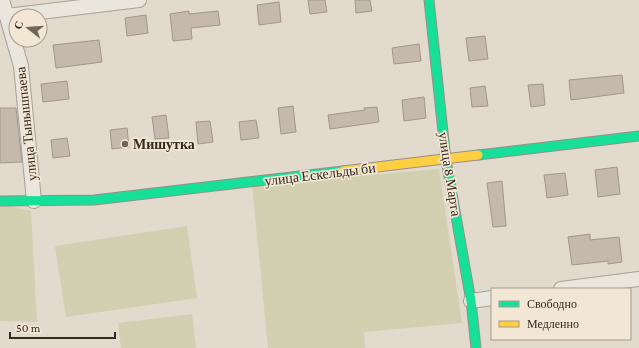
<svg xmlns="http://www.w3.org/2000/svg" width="639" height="348" font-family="'Crimson Pro',serif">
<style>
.green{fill:#d2d0b1}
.building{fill:#c5b9ae;stroke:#a2968d}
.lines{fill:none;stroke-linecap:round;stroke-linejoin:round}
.street-casing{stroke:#a7a096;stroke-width:16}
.fast-casing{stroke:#978f86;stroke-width:11}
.slow-casing{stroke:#978f86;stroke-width:11}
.street{stroke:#eae6de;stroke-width:14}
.fast{stroke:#16e098;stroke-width:9}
.slow{stroke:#ffcf43;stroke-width:9}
.poi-dot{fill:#71665c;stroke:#f2e7d4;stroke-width:1.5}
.labels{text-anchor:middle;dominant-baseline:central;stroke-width:3.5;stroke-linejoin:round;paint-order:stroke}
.street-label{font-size:14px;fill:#34281f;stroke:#f2e7d4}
.poi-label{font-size:14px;font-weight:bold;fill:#34281f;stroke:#f2e7d4;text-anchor:start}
</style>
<rect width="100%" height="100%" fill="#e2dacd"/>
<path class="green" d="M439,169L462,323L364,332L365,348H268L252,185Z
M0,203L31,211L37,322L0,321Z
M187,226L197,298L66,317L55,246Z
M192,314L196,348H121L118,323Z"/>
<path class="building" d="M308,0H325L327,12L310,14Z
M355,0H370L372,11L356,13Z
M279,2L281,22L259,25L257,5Z
M189,11V14L218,11L220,25L191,28L192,39L173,41L170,14Z
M146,15L148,33L127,36L125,18Z
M485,36L488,59L469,61L466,38Z
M99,40L102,62L56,68L53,45Z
M419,44L421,61L394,64L392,48Z
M622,75L624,93L571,100L569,80Z
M67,81L69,99L43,102L41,84Z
M543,84L545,105L531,107L528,85Z
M485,86L488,106L472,107L470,88Z
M424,97L426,118L404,121L402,100Z
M293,106L296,132L281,134L278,108Z
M377,107L379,122L330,129L328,115L365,110L364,108Z
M0,108H16L22,162L0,163Z
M166,115L169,138L155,139L152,117Z
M256,120L259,138L241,140L239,122Z
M210,121L213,142L198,144L196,122Z
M127,128L129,147L112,149L110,130Z
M67,138L70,156L53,158L51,140Z
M617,167L620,194L598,197L595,170Z
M565,173L568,195L547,198L544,175Z
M502,181L506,226L493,227L487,183Z
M590,234V240L619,237L622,262L608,264V261L572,265L568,237Z"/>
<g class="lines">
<defs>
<path id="street" d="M2,0L21,66L34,201
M7,16L139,0
M561,289L639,279
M471,301L492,298"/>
<path id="fast" d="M429,0L446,160L471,301L476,348
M478,155L639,136
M0,201L94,200L343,171"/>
<path id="slow" d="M343,171L478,155"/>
</defs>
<use href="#street" class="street-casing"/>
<use href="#fast" class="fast-casing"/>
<use href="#slow" class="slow-casing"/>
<use href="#street" class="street"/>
<use href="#fast" class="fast"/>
<use href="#slow" class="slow"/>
</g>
<circle class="poi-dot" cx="125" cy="144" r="4"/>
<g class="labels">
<g class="street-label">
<text transform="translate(26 124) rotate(-96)">улица Тынышпаева</text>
<text transform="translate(320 174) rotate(-7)">улица Ескельды би</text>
<text transform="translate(450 174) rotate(81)">улица 8 Марта</text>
</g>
<g class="poi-label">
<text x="133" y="144">Мишутка</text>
</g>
</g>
<rect x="491" y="288" width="140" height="52" fill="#f2e7d4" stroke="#a69b8c"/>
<rect x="499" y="301" width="20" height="6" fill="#16e098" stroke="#a69b8c"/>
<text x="527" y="308" font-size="12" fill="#34281f">Свободно</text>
<rect x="499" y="321" width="20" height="6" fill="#ffcf43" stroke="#a69b8c"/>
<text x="527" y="328" font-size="12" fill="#34281f">Медленно</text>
<g transform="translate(28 28) rotate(287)"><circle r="19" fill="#f2e7d4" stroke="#a69b8c"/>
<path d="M0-3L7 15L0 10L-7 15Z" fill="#71665c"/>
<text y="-6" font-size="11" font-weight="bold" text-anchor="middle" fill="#34281f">С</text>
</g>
<path d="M10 332v6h105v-6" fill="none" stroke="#34281f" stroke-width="2"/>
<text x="16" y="332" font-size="12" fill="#34281f" stroke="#f2e7d4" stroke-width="3" paint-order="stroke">50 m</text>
</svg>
